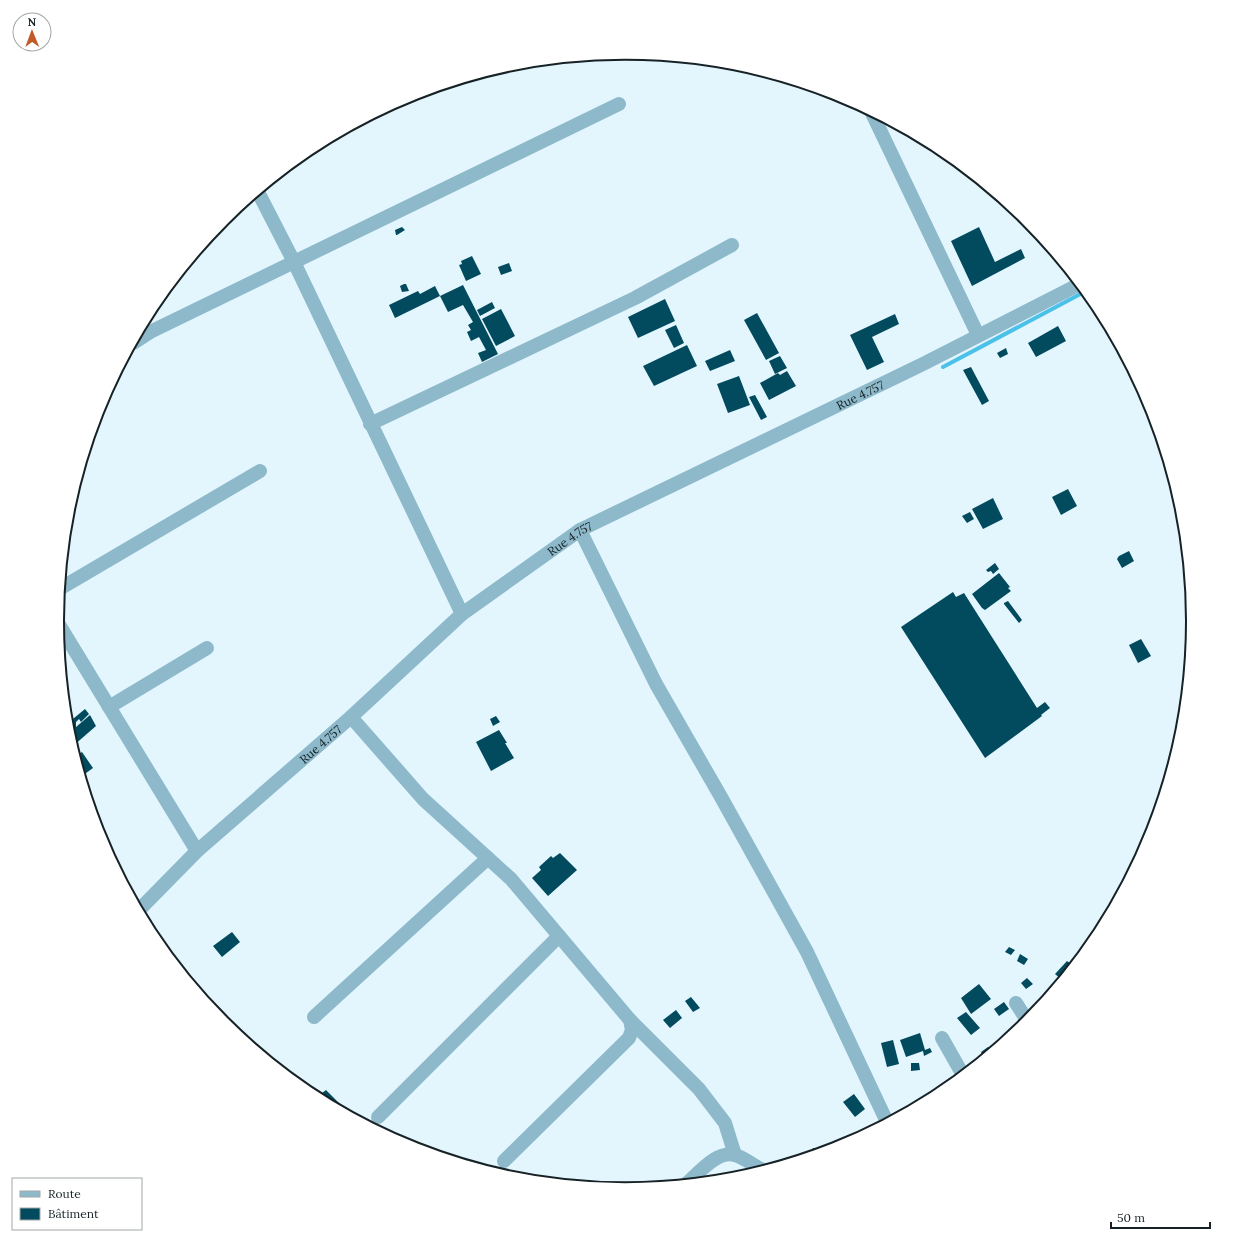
<svg xmlns="http://www.w3.org/2000/svg" width="1251" height="1242" font-family="Lora,serif">
<style>
.lines{fill:none;stroke-linecap:round;stroke-linejoin:round}
.stream{stroke:#4bc0e8;stroke-width:4}
.building{fill:#024a5e}
.minor{stroke:#8db9ca;stroke-width:14}
.labels{text-anchor:middle;dominant-baseline:central;stroke-width:4;stroke-linejoin:round;paint-order:stroke}
.street-label{font-size:12px;fill:#162226;stroke:#fff}
.rim{fill:none;stroke:#162226;stroke-width:2}
</style>
<rect width="100%" height="100%" fill="#e3f6fd"/>
<g class="lines">
<path class="stream" d="M943,367L1086,291"/>
</g>
<path class="building" d="M402,227L405,230L397,235H396L395,230Z
M979,227L995,262L1021,249L1025,258L972,286L951,241Z
M472,256L481,274L466,281L459,265L462,264L461,261Z
M509,263L512,271L501,275L498,267Z
M404,284H406L409,291L402,292L400,286Z
M463,285L498,354L482,362L478,353L486,350L479,337L471,341L467,332L471,330L468,325L473,322L463,305L448,312L440,296Z
M435,286L440,296L395,318L389,305L418,291L420,294Z
M665,299L675,321L638,338L628,317Z
M492,302L495,308L480,316L477,310Z
M501,309L515,336L496,346L482,319Z
M757,313L779,353L766,360L744,320Z
M895,314L899,324L872,337L884,362L867,370L850,335Z
M676,325L684,343L674,348L665,330Z
M1058,326L1066,341L1036,357L1028,343Z
M687,345L697,366L654,386L643,366Z
M1006,348L1008,354L1000,358L997,353Z
M730,350L735,361L710,371L705,361Z
M780,356L787,368L775,374L769,361Z
M971,367L989,401L982,405L963,370Z
M787,371L796,386L769,400L760,383L778,373L780,375Z
M739,376L750,405L728,413L717,384Z
M755,395L767,417L761,420L749,397Z
M1068,489L1077,506L1061,515L1052,497Z
M993,498L1003,519L983,529L972,509Z
M970,512L974,519L967,523L962,516Z
M1129,551L1134,561L1122,568L1117,559L1119,556Z
M995,563L999,569L993,574L991,571L988,572L986,570Z
M999,573L1010,587L1008,588L1011,591L985,610L982,608L972,594Z
M953,592L956,597L964,593L1037,708L1045,702L1050,708L1041,715L1042,716L985,758L901,627Z
M1008,601L1022,620L1019,623L1004,604V603Z
M1141,639L1151,656L1138,663L1129,645Z
M85,709L89,714L81,722L79,719L76,722V727L90,715L96,726L73,746L68,732V723Z
M496,716L500,722L493,726L490,719Z
M499,730L507,743H505L514,758L491,771L476,742Z
M82,752L93,768L82,776L76,756Z
M560,853L577,870L548,896L532,878L541,870L539,867L551,856L553,858Z
M232,932L240,942L222,957L213,946Z
M1009,947L1015,950L1011,955L1005,952Z
M1020,954L1028,959L1024,965L1017,961Z
M1067,961L1074,966L1062,980L1055,974Z
M1027,978L1033,984L1026,989L1021,983Z
M979,984L991,999L971,1014L961,998Z
M691,997L700,1008L693,1012L685,1001Z
M1004,1002L1009,1009L999,1016L994,1009Z
M676,1010L682,1018L670,1028L663,1020Z
M966,1012L980,1028L971,1035L957,1018Z
M920,1033L925,1050L930,1048L932,1052L924,1056L923,1051L906,1057L900,1040Z
M893,1040L899,1064L887,1067L881,1043Z
M988,1047L992,1052L984,1058L981,1052Z
M911,1063H919L920,1070L911,1071Z
M326,1090L341,1105L338,1108L317,1097Z
M854,1094L865,1109L855,1117L843,1102Z
M813,1148H814L823,1152L810,1156Z"/>
<g class="lines">
<g class="minor">
<path d="M871,111L978,335"/>
<path d="M258,192L294,262L462,614"/>
<path d="M133,343L150,332L619,104"/>
<path d="M370,424L635,298L732,245"/>
<path d="M580,530L656,684L721,797L807,952L887,1122"/>
<path d="M61,588L260,471"/>
<path d="M58,623L197,851"/>
<path d="M109,707L207,648"/>
<path d="M351,717L423,799L511,879L630,1020L632,1030L629,1038L504,1161"/>
<path id="s1" d="M139,910L197,851L351,717L462,614L580,530L923,364L1080,284"/>
<path d="M1016,1003L1028,1022"/>
<path d="M314,1017L488,858"/>
<path d="M630,1020L699,1089L725,1123L735,1155"/>
<path d="M942,1038L963,1075"/>
<path d="M378,1117L559,936"/>
<path d="M687,1183C699,1173 717,1150 735,1155C745,1158 754,1166 763,1170"/>
</g>
</g>
<g class="labels">
<g class="street-label">
<text stroke="none"><textPath href="#s1" startOffset="894">Rue 4.757</textPath></text>
<text stroke="none"><textPath href="#s1" startOffset="570">Rue 4.757</textPath></text>
<text stroke="none"><textPath href="#s1" startOffset="246">Rue 4.757</textPath></text>
</g>
</g>
<path d="M0 0H1251V1242H0ZM64 621a561 561 0 1 1 1122 0a561 561 0 1 1-1122 0Z" fill="#fff" fill-rule="evenodd"/>
<path class="rim" d="M64 621a561 561 0 1 1 1122 0a561 561 0 1 1-1122 0Z"/>
<rect x="12" y="1178" width="130" height="52" fill="#ffffff" stroke="#a2a7a8"/>
<rect x="20" y="1191" width="20" height="6" fill="#8db9ca" stroke="#a2a7a8"/>
<text x="48" y="1198" font-size="12" fill="#162226">Route</text>
<rect x="20" y="1208" width="20" height="12" fill="#024a5e" stroke="#a2a7a8"/>
<text x="48" y="1218" font-size="12" fill="#162226">Bâtiment</text>
<g transform="translate(32 32) rotate(359)"><circle r="19" fill="#ffffff" stroke="#a2a7a8"/>
<path d="M0-3L7 15L0 10L-7 15Z" fill="#c15b2a"/>
<text y="-6" font-size="11" font-weight="bold" text-anchor="middle" fill="#162226">N</text>
</g>
<path d="M1111 1222v6h99v-6" fill="none" stroke="#162226" stroke-width="2"/>
<text x="1117" y="1222" font-size="12" fill="#162226" stroke="#ffffff" stroke-width="3" paint-order="stroke">50 m</text>
</svg>
